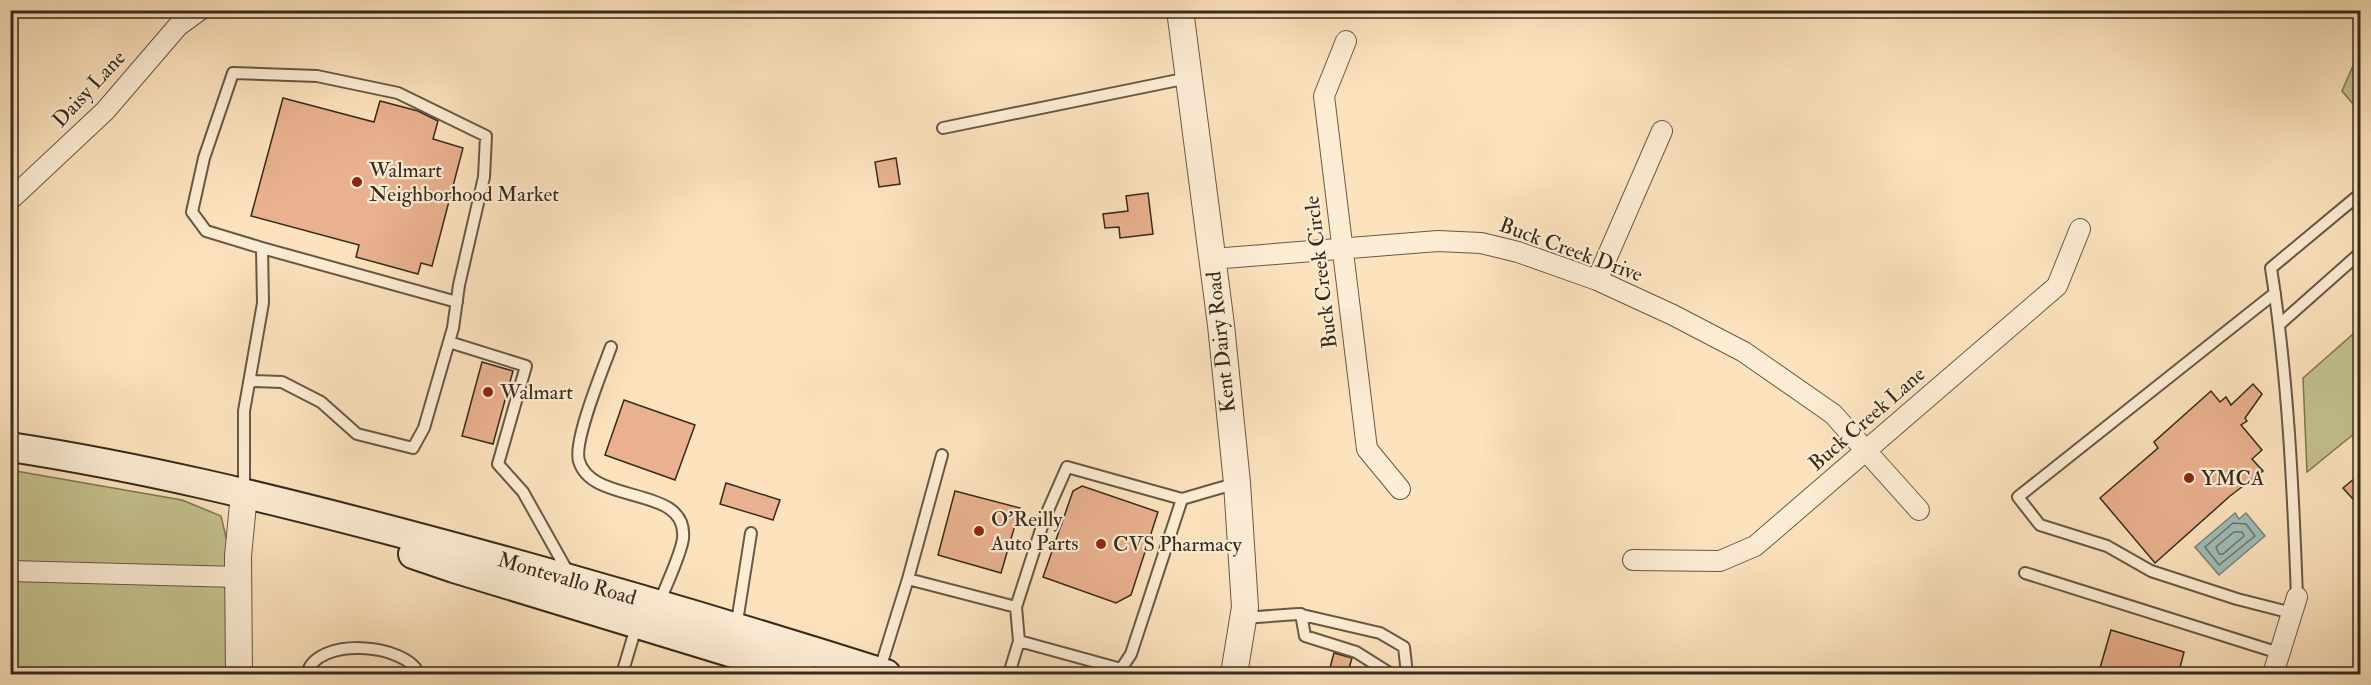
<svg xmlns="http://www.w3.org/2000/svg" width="2371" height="685" font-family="'IM FELL Double Pica',serif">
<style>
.green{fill:#c4c28e;stroke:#7d7655;stroke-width:1.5}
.water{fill:#a0bdb7;stroke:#768279;stroke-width:1.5}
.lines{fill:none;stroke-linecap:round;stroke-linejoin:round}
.shore{stroke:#6b746a;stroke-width:1.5}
.building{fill:#e9b18f;stroke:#362a1c;stroke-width:1.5}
.service-casing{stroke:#685844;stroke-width:14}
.minor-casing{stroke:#685844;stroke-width:22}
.tertiary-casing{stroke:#685844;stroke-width:28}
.secondary-casing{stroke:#362a1c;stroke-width:32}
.service{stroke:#fdedd5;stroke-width:10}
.minor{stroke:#fdedd5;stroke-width:20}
.tertiary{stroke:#fdedd5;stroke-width:26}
.secondary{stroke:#fdedd5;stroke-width:28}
.poi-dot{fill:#8f2418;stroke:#fdedd5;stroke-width:2}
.labels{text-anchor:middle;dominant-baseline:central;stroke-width:4.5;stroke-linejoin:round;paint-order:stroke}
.street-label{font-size:21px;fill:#362a1c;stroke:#fdedd5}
.poi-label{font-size:21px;fill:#362a1c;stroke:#fdedd5;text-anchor:start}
</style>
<rect width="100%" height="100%" fill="#fce3be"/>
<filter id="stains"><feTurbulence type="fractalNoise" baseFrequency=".00333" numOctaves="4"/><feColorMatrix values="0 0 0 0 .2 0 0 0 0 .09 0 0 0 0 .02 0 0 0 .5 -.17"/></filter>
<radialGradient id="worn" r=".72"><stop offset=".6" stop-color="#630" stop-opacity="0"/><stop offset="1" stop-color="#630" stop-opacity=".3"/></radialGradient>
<path class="green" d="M2355,61H2360V112L2342,91Z
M2360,328V429L2307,472L2303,378Z
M10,470L182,500L221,516L229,550L227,674H11Z"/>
<path class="water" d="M2235,513L2239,519L2246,513L2265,536L2219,575L2195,547Z"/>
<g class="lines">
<path class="shore" d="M2233,523L2246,524L2255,536L2219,565L2205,547Z
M2234,532H2242L2244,536L2223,554H2219L2216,547Z"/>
</g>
<path class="building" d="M283,98L374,122L380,101L418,111L438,121L433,139L463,148L432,266L421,263L418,274L356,257L359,245L251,216Z
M896,158L900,184L879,187L875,162Z
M1148,193L1153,234L1120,238L1119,227L1105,228L1103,214L1128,211L1126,196Z
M482,362L513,371L493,444L462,436Z
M2253,384L2262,394L2245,418L2247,421L2241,425L2262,450L2252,459L2263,471L2230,496L2155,563L2100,498L2158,448L2154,442L2211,391L2220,402L2226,397L2231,405Z
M624,400L695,425L675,480L605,455Z
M2361,473V508L2343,488Z
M726,483L780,500L773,520L720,504Z
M1082,486L1158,512L1131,595L1116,603L1043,577L1073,491Z
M955,491L1020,508L1001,573L938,555Z
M2111,630L2184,652L2178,675H2098Z
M1334,653L1352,658L1347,675H1328Z"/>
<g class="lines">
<defs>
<path id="service" d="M943,128L1188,78
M262,248L457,302
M2275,293L2018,497L2040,525L2107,546L2151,571L2237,599L2292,613
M2280,324L2360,253
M449,342L526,366L498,464L523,492L569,574
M611,347C603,369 573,441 579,461C592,506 688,484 683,538C682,552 665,588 659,603
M244,491V411L263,303L262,248L206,231L192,212L204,158L233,73L317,76L398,93L486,136L484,177L459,285L453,328L424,428L413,448L357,434L321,402L282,382L251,381
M1182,499L1131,654L1121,669L1019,641L1016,607L1045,517L1067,467L1182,499L1237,483
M2025,573L2279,653
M908,579L942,455
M2297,597C2293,487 2288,377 2271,268L2360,194
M1301,614L1305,636L1356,652L1391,674
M1243,618L1298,614L1380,633L1404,647L1407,674
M736,628L751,533
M879,672L908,579L1016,607
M307,674C316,636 406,643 419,674
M622,674L637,624
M1009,674L1019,641"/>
<path id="minor" d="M1346,41L1324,96L1367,449L1400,489
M10,200L105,111L178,26L200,10
M1212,259L1438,241L1481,243L1518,252L1597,280L1673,315L1744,352L1833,414L1919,510
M1597,280L1662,131
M1633,560L1720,561L1755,546L2057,286L2080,229
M10,571L238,577
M2273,674L2297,597"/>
<path id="tertiary" d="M1180,10L1221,325L1237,483L1245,607L1234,674
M239,674L238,556L244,494"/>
<path id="secondary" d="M10,447C142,467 272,499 401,533C564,576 725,623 886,674
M413,554L454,568L802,674"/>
</defs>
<use href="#service" class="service-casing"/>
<use href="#minor" class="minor-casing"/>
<use href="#tertiary" class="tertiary-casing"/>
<use href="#secondary" class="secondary-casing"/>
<use href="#service" class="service"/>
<use href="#minor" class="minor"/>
<use href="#tertiary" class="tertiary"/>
<use href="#secondary" class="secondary"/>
</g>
<g class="poi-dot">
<circle cx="357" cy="182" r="6"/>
<circle cx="488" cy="392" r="6"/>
<circle cx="2189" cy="478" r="6"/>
<circle cx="979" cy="531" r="6"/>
<circle cx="1101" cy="544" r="6"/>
</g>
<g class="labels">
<g class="street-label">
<text transform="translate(89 89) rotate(-47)">Daisy Lane</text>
<text transform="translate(1571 250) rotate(20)">Buck Creek Drive</text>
<text transform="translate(1321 272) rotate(-97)">Buck Creek Circle</text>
<text transform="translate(1221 342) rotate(-96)">Kent Dairy Road</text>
<text transform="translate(1867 419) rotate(-41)">Buck Creek Lane</text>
<text transform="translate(567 579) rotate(16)">Montevallo Road</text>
</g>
<g class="poi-label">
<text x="369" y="170">Walmart<tspan x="369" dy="24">Neighborhood Market</tspan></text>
<text x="500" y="392">Walmart</text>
<text x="2201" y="478">YMCA</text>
<text x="991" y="519">O'Reilly<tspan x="991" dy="24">Auto Parts</tspan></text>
<text x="1113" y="544">CVS Pharmacy</text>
</g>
</g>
<rect width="2371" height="685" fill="none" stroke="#fce3be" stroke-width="36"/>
<rect x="12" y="12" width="2347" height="661" fill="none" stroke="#362a1c" stroke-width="3"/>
<rect x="18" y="18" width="2335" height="649" fill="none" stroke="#362a1c" stroke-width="1.5"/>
<rect width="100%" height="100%" filter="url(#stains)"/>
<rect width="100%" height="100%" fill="url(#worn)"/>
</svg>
